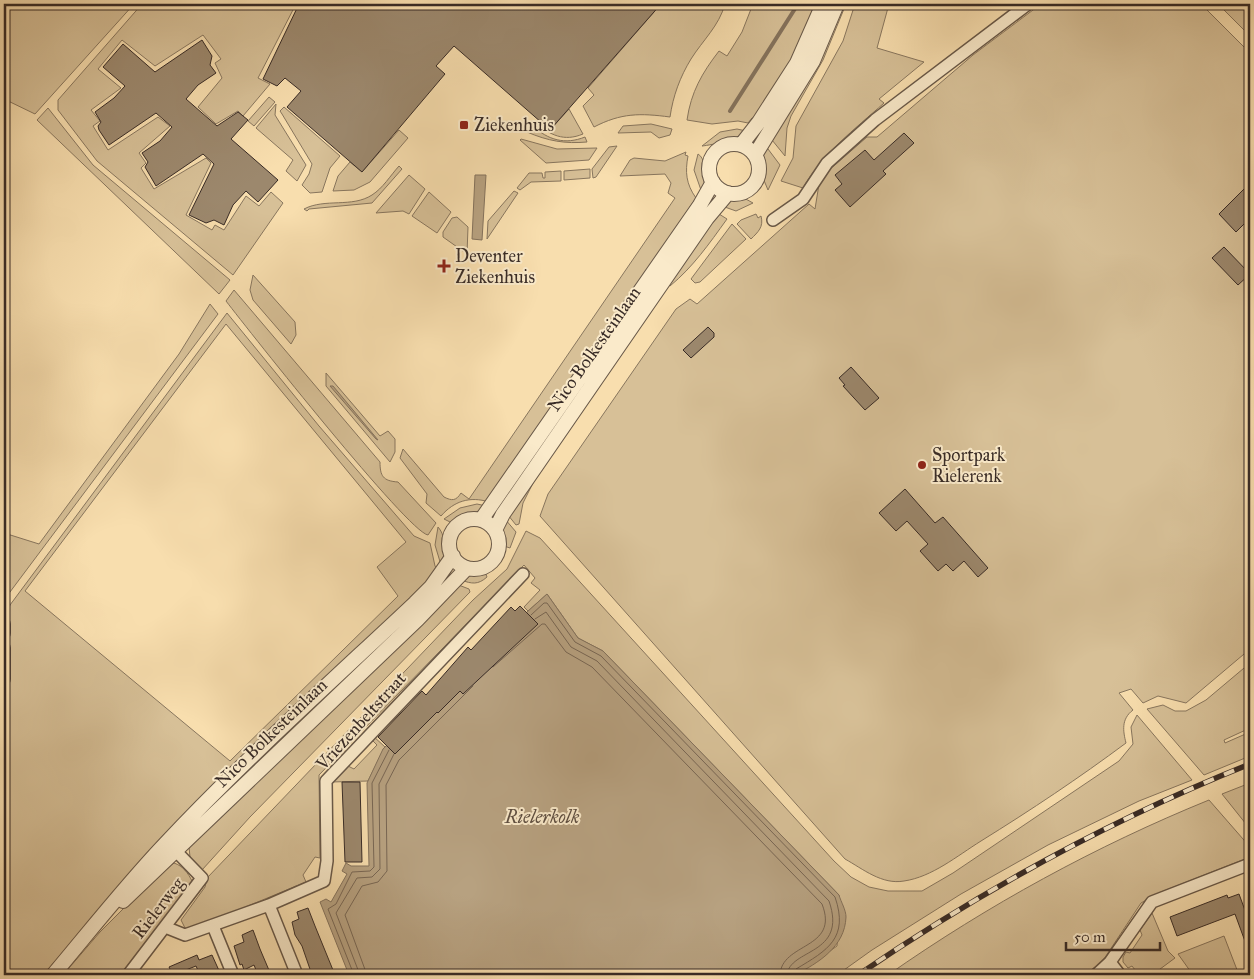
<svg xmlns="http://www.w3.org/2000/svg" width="1254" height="979" font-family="'IM FELL Great Primer',serif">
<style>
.green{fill:#d7c097;stroke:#88765e;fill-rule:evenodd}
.water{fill:#b7a180;stroke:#84725c}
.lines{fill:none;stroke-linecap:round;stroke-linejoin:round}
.shore{stroke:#786653;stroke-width:1}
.stream{stroke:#84725c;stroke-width:4}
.building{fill:#9c886d;stroke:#382b26}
.minor-casing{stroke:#685848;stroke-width:14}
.tertiary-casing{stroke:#685848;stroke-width:16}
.minor{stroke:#faeaca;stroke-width:11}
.tertiary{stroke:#faeaca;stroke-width:14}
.rail-casing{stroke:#382b26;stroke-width:5.5}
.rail{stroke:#faeaca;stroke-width:4;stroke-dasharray:11;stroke-linecap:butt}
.poi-dot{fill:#8f2418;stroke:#faeaca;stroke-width:2}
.labels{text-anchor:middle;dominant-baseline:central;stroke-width:4;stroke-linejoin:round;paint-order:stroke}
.poi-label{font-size:18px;fill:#382b26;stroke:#faeaca;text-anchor:start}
.street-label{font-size:18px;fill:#382b26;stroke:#faeaca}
.water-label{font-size:19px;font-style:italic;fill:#5e4e41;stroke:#faeaca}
</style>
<rect width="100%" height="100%" fill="#f8deae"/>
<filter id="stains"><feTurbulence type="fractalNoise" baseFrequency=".004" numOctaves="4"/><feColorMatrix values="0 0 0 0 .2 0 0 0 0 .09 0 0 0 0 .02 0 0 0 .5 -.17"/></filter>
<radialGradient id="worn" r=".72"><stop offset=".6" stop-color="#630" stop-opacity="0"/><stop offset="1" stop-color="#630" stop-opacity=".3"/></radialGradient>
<path class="green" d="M4,4H134L35,114L4,99Z
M142,4H296L258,78L270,84L243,116L238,111L216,124L198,107L222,78L215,63L221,59L203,35L155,66L122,40L98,69L121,88L91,110L100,121L93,126L108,150L158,117L170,126L139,153L146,163L141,168L154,189L206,158L211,163L186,215L212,230L215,225L224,230L246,196L259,206L271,192L283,203L233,275L97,161L58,110V100Z
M661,4H725C719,26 703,40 691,59C680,77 673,96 670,117C640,113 621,113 594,127L583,106L594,95L588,88Z
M743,4H819L801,46L755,120L752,118L748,123L738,121L712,124L687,120C691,92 702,73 719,51L727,56L742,32L751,9L742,6Z
M840,4H846L823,60L791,116L787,128L785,156L772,140Z
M855,4H889L877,48L924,62L879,99L884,103C855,129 822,154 803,188L781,181L793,158L796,126L843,41Z
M1041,4H1201L1250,53V649L1186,703L1158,696L1143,703L1131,689L1119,693L1133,710C1121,719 1123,731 1126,743C1079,778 1031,810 981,841C957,856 932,877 904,881C882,885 863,869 845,859L540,516L548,494L676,309L690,299L697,304L809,204L815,209L820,178L867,137H877L973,55Z
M1218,4H1250V36Z
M269,97L275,102L254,126L248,121Z
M276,104L275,115L306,165L297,181L286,171L293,160L256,128Z
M284,107L340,156L330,168L322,192L310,193L302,185L309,174L312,164L282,114L280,111Z
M48,108L93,165L230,280L219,294L37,120Z
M569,109L583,134C564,142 550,135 536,123L538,120L550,130Z
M651,124L672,129L670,135L659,138L651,132L618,133L623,126Z
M533,126C548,140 565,145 585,137L587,142C565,144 548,141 527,132Z
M737,129L746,131C740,139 712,145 702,146L720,132Z
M399,130L408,138L370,182L354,190L333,191L338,176L350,162L362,172Z
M521,139L557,149L597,148L589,160L546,163L520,140Z
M765,145L780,165L768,190L763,178V149Z
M617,146L596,177L593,178L592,169L609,147Z
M686,152L685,155L688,156C685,172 686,184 696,198L489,502C470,496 454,501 441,516L426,503L427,494L400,458L403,449L444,497C452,501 456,501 461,493L469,499L675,198L668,193L671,183L665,174L620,176L630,160L634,158L665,161Z
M698,154C708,160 705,183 702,193L694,170Z
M399,166L402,169L372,203L309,209L307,211L304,209C325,198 352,208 372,195C383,188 390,176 399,166Z
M590,169V178L564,180V171Z
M561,171V181L531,182L520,190L517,188L529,173H542L543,178H545V172Z
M409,175L425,189L409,214L403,211L376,213Z
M514,191L518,193L487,239L488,221Z
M429,192L451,212L437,233L412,216Z
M744,198L753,203L736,211L722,206L731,199Z
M719,214L727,219C709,244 693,267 670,286L667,284L712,218L715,220Z
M756,214L758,218L761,216C764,227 758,232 751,239L737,224L741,220Z
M457,217L468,227L467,254L443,237V232L452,218Z
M732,224L746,239L700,282L695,283L691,279Z
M253,275L295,322L296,335L291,344L253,300L250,290Z
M234,290L380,462C380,476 383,481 398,482L436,523L428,535C408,532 249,331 226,301Z
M210,304L218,314L4,600V533L39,544L179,354Z
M227,313L319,426L414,536L430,543L435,566L438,570L134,871L43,975H4V700L8,661L7,614L10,605ZM226,324L406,542L377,567L398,596L230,761L25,591Z
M326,373L380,436L388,431L395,439V452L390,462L326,386Z
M536,477L523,503L519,524L516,525L508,515Z
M477,504L486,506C476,515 463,514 452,523L444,519L460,508Z
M505,519L516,532L510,548L504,546L502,531Z
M438,527C447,537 445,554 441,565L435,545Z
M526,531L540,538L834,861L851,877L869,887L888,891H922L953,873L1119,761L1133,744L1131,727L1137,715L1192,780L1139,801L1048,845L961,894L872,950L837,975H795L837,946L839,895L603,651L578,638L547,594L528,611L524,607L540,590L531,583L535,578L524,565L319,775L320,858L315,857L303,875L306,882L190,930L185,928L181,920L205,887L207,878L473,600L507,569Z
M485,572L487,577C478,585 472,584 461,580L470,575Z
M456,584L469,589L470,592L250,817L202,870L190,857L189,847Z
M1250,663V728L1224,740L1225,743L1250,732V756L1204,775L1147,709L1163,705L1175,711H1186L1206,700Z
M372,735L385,747L368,781L331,782L346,765L354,769L377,745L369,737Z
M1250,783V829L1222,794Z
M1209,800L1250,847V857L1161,892L1141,903L1102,962L1084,975H888C988,905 1096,846 1209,800Z
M174,863C183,866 188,873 192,881L190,887L120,975H63L100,932L163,869Z
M1152,913L1168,951L1175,958L1152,975H1139L1132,966L1128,968L1123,962V957L1126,952L1130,953L1142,935L1140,930Z
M1224,936L1239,975H1193L1178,954Z"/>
<path class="water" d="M475,175H486L482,240L472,239Z
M330,386H333L378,440L376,439Z
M547,594L578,638L603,651L839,895C841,902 846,910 846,917C845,947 818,963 795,975H349L320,902L326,899L331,902L347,874L342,871L346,863L351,866H369L367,783L383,749L466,667Z"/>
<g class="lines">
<path class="shore" d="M531,615L544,603H547L575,642L601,656L835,897C849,938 828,950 796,969L794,975
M535,619L546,612L571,647L597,661L829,901C848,956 789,948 787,975
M493,667L542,624H545L566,652L592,667L822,904C840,950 781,942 780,975
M354,975L328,909L336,904L352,872L370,871L374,867L372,783L389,750
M360,975L336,913L357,878L372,877L380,869L379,784L394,754
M367,975L345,915L362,886L378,882L387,871L386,785L399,760L473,686"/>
<path class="stream" d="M730,111L798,4"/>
</g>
<path class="building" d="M299,4H661L550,130L454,46L436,66L445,74L362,172L287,107L301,91L285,78L277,86L263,79Z
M202,40L212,56L210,65L216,73L198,85L186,99L217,126L238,112L248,120L231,139L278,180L258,202L246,191L233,205L224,225L214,220L206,223L189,215L214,164L203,154L156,186L145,167L148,162L142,153L160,141L172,127L156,113L109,145L99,130L98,126L101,122L95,112L114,98L125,86L103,67L123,44L155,72Z
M904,133L914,143L883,171L886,174L850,207L835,190L842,184L835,175L865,150L874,160Z
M1250,183V218L1236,232L1219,214Z
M1224,247L1250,274L1238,285L1212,258Z
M708,327L714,333V337L691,358L683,350Z
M851,367L879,398L865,410L843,386L845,385L839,378Z
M905,489L935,523L943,517L988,568L978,577L964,561L953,571L946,564L938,571L920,551L928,544L907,521L896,531L879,513Z
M520,606L538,624L463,694L460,691L438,713L437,712L395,754L378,737L422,691L426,695L468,647L471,650L511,607L515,611Z
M342,782H360L362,862H345Z
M1239,894L1250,924V955L1235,914L1177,936L1170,917L1227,895L1228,898Z
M308,908L315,926L335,975H312L302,946L295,935L292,922L299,919L297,912Z
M253,930L260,949L271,975H258L254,965L244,970L242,964L240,965L234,946L244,942L242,935Z
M197,955L199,960L212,955L221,975H200L196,966L173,975L169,967Z"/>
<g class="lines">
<defs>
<path id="minor" d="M773,220L803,199L827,163L875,120L1028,4
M4,633V624
M4,648V679
M269,905L297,975
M213,926L233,975
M165,927L185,935L269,905L324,881L327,861L326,781L523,574
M1110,962L1120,975
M128,975L202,878L170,845
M1096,975L1110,962L1152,902L1250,864"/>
<path id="tertiary" d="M709 169a25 25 0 1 1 50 0a25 25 0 1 1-50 0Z
M741,145L759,122L797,63L823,4
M755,155L813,61L837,4
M449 544a25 25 0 1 1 50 0a25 25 0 1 1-50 0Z
M481,520L700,205L713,182
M495,530L503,514L707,218L728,193
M123,901L418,619L467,568
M53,975C90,931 126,885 166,843C245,759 331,682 415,603L431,587L453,556"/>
</defs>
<use href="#minor" class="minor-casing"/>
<use href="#tertiary" class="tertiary-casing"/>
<use href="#minor" class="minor"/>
<use href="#tertiary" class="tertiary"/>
<defs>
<path id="rail" d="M858,975C981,891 1112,819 1250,764"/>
</defs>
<use href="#rail" class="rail-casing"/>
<use href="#rail" class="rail"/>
</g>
<g class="poi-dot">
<rect x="459" y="120" width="10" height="10" rx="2.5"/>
<path d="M441.5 258.5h5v5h5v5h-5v5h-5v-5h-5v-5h5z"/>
<circle cx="922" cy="465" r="5"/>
</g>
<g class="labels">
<g class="poi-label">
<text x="474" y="125">Ziekenhuis</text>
<text x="455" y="256">Deventer<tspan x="455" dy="21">Ziekenhuis</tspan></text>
<text x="932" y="455">Sportpark<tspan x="932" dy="21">Rielerenk</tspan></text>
</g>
<g class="street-label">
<text transform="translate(594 349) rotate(-55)">Nico Bolkesteinlaan</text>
<text transform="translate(361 721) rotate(-48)">Vriezenbeltstraat</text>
<text transform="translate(271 733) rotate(-44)">Nico Bolkesteinlaan</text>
<text transform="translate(158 908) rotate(-52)">Rielerweg</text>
</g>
<g class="water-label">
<text x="542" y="816">Rielerkolk</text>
</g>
</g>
<rect width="1254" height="979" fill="none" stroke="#f8deae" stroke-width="20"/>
<rect x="5" y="5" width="1244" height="969" fill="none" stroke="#382b26" stroke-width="2.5"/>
<rect x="10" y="10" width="1234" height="959" fill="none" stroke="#382b26"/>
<path d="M1066 942v8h94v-8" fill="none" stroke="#382b26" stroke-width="2.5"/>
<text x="1074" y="942" font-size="15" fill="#382b26" stroke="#faeaca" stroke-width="4" paint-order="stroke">50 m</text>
<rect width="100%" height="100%" filter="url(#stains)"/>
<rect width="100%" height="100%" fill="url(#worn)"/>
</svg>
